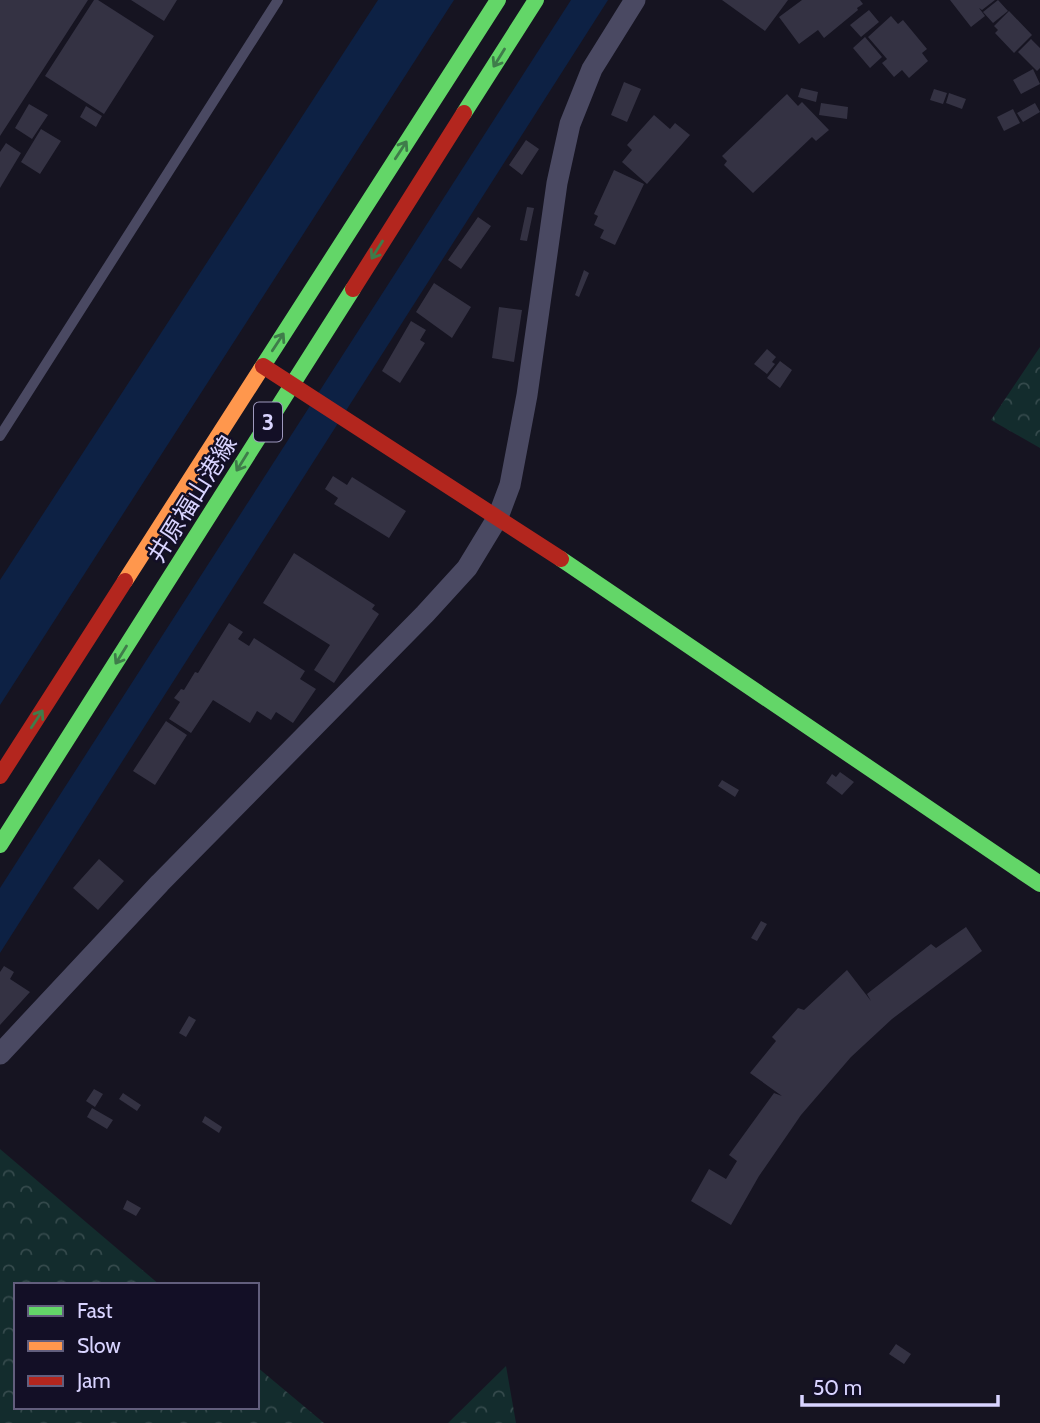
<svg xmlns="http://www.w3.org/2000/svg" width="1040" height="1423" font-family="Cabin,'Noto Sans JP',sans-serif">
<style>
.forest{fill:url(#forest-crowns)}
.water{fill:#0d2144}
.building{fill:#343243}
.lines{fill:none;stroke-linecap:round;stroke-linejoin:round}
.lane{stroke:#4a4962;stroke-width:10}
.street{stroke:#4a4962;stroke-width:21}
.fast{stroke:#63d668;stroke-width:16}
.slow{stroke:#ff974d;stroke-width:16}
.jam{stroke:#b3261e;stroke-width:16}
.oneway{stroke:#3f7c4a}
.labels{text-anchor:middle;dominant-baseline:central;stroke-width:5;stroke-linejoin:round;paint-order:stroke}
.shield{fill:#130f26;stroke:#9e99be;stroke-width:2}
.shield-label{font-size:23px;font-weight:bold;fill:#d9d4ff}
.street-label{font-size:24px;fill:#d9d4ff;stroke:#130f26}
</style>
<defs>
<pattern id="forest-crowns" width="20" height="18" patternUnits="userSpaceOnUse" patternTransform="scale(1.75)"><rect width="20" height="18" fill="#132c2d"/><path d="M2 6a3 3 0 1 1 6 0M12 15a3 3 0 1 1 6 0" fill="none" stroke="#354a4c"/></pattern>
</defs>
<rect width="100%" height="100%" fill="#161421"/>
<path class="forest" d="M1040,347V448L991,420Z
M0,1149L160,1285H16V1407H257V1367L324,1423H0Z
M506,1366L516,1423H448Z"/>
<path class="water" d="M378,0H454L0,705V580Z
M571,0H608L0,953V888Z"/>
<path class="building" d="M0,0H88L0,136Z
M94,0H98L154,36L104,114L45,76Z
M131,0H177L164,21Z
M722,0H788L765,31Z
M802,0H860L863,4L857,8L858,10L824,38L818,30L799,44L779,17Z
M950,0H995L982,10L979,8L985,16L971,27Z
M998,0L1008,11L993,23L983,12Z
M869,10L879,22L861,37L850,25Z
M1009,11L1032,35L1014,53L995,33L998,30L994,26Z
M891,16L898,24L903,20L927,49L922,53L928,61L909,78L902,70L894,77L882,63L887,59L868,37Z
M865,37L882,57L870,68L853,48Z
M1031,39L1040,48V68L1037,71L1018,52Z
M1033,69L1040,84L1021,94L1013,80Z
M624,82L641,89L627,122L611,115Z
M801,88L818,92L816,102L798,97Z
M934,89L947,93L943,104L930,100Z
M949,93L966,99L962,109L946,103Z
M787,94L798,106L802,102L829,130L816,141L812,137L753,193L724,165L727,161L722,156Z
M821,103L848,107L847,119L819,115Z
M1035,103L1040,112L1023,122L1017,113Z
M29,104L48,115L32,139L15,128Z
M86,106L102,116L96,127L80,117Z
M1013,109L1020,123L1004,131L997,117Z
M654,115L670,129L675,123L690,135L647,184L622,162L632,150L627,145Z
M41,129L61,141L40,174L21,162Z
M526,140L539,149L522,175L509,165Z
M6,143L21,153L0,188V152Z
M614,170L644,184L615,245L600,238L604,230L594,225L598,216L594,214Z
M527,207L534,208L527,241L520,240Z
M478,217L491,226L461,269L448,260Z
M584,270L589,273L579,297L575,295Z
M434,283L471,307L452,338L416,312Z
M499,307L522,310L514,362L492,358Z
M411,321L426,330L420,340L425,343L400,383L382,371Z
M767,349L776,357L772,362L775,364L767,374L754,364Z
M780,361L792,370L780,388L767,378Z
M333,476L347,485L352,477L406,511L389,538L334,504L338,498L325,489Z
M294,553L375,605L372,609L379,614L334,683L314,670L330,645L263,603Z
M229,623L243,632L238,639L249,646L254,638L305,671L300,679L316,689L293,723L276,712L271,720L257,711L250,723L213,700L191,733L169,719L180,702L174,698L181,689L184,690L195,672L198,673Z
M166,721L187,735L155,785L133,771Z
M840,772L854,782L842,795L826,783L832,774L836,777Z
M722,780L739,790L735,797L718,786Z
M99,859L124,881L98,910L73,888Z
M761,921L767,924L757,941L751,938Z
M966,927L982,951L892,1019L851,1057L801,1115L759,1176L731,1225L691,1201L709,1169L726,1179L737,1161L729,1155L774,1093L782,1096L750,1073L776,1041L772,1037L798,1008L804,1010L847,970L871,1001L867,994L931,944L936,948Z
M4,966L14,972L10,979L30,992L0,1025V972Z
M189,1016L196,1020L186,1037L179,1033Z
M94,1089L103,1094L95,1107L86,1101Z
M123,1093L141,1105L137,1111L119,1099Z
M92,1108L113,1120L107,1129L87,1117Z
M205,1116L222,1127L219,1133L202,1122Z
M127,1200L141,1208L136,1216L123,1209Z
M896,1344L911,1354L904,1364L889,1354Z"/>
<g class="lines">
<path class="lane" d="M0,436L278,0"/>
<path class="street" d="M0,1054L160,883L425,614L467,568L498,517L510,485L527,395L557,183L570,124L592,69L635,0"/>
<path class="fast" d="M464,113L536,0
M261,369L498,0
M561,559L1040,884
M0,845L353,289"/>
<path class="slow" d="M125,581L261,369"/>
<path class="jam" d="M353,289L464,113
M263,366L561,559
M0,776L125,581"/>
</g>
<defs><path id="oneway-shaft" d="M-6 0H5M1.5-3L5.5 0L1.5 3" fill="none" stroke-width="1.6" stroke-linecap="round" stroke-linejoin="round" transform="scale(1.75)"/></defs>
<g class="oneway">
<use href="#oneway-shaft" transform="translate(499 58) rotate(122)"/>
<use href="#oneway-shaft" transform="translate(401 150) rotate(-57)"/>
<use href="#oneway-shaft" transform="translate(377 250) rotate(122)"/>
<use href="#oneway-shaft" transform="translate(278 342) rotate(-57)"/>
<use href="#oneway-shaft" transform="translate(242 462) rotate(122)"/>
<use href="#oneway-shaft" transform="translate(121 655) rotate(122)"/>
<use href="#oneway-shaft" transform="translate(37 719) rotate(-57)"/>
</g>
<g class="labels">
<rect class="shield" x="254" y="402.5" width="28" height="39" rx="5"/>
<g class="shield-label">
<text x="268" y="422">3</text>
</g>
<g class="street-label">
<text transform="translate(192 499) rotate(-58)">井原福山港線</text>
</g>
</g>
<rect x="14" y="1283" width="245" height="126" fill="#130f26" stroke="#625e7d" stroke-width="2"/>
<rect x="28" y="1306" width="35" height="10" fill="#63d668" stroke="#625e7d" stroke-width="2"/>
<text x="77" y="1318" font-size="21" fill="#d9d4ff">Fast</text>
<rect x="28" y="1341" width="35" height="10" fill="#ff974d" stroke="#625e7d" stroke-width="2"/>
<text x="77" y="1353" font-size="21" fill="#d9d4ff">Slow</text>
<rect x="28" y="1376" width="35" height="10" fill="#b3261e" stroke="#625e7d" stroke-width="2"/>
<text x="77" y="1388" font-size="21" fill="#d9d4ff">Jam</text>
<path d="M802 1395v10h196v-10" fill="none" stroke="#d9d4ff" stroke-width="3.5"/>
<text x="813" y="1395" font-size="21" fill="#d9d4ff" stroke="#130f26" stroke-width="5" paint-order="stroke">50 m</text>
</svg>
